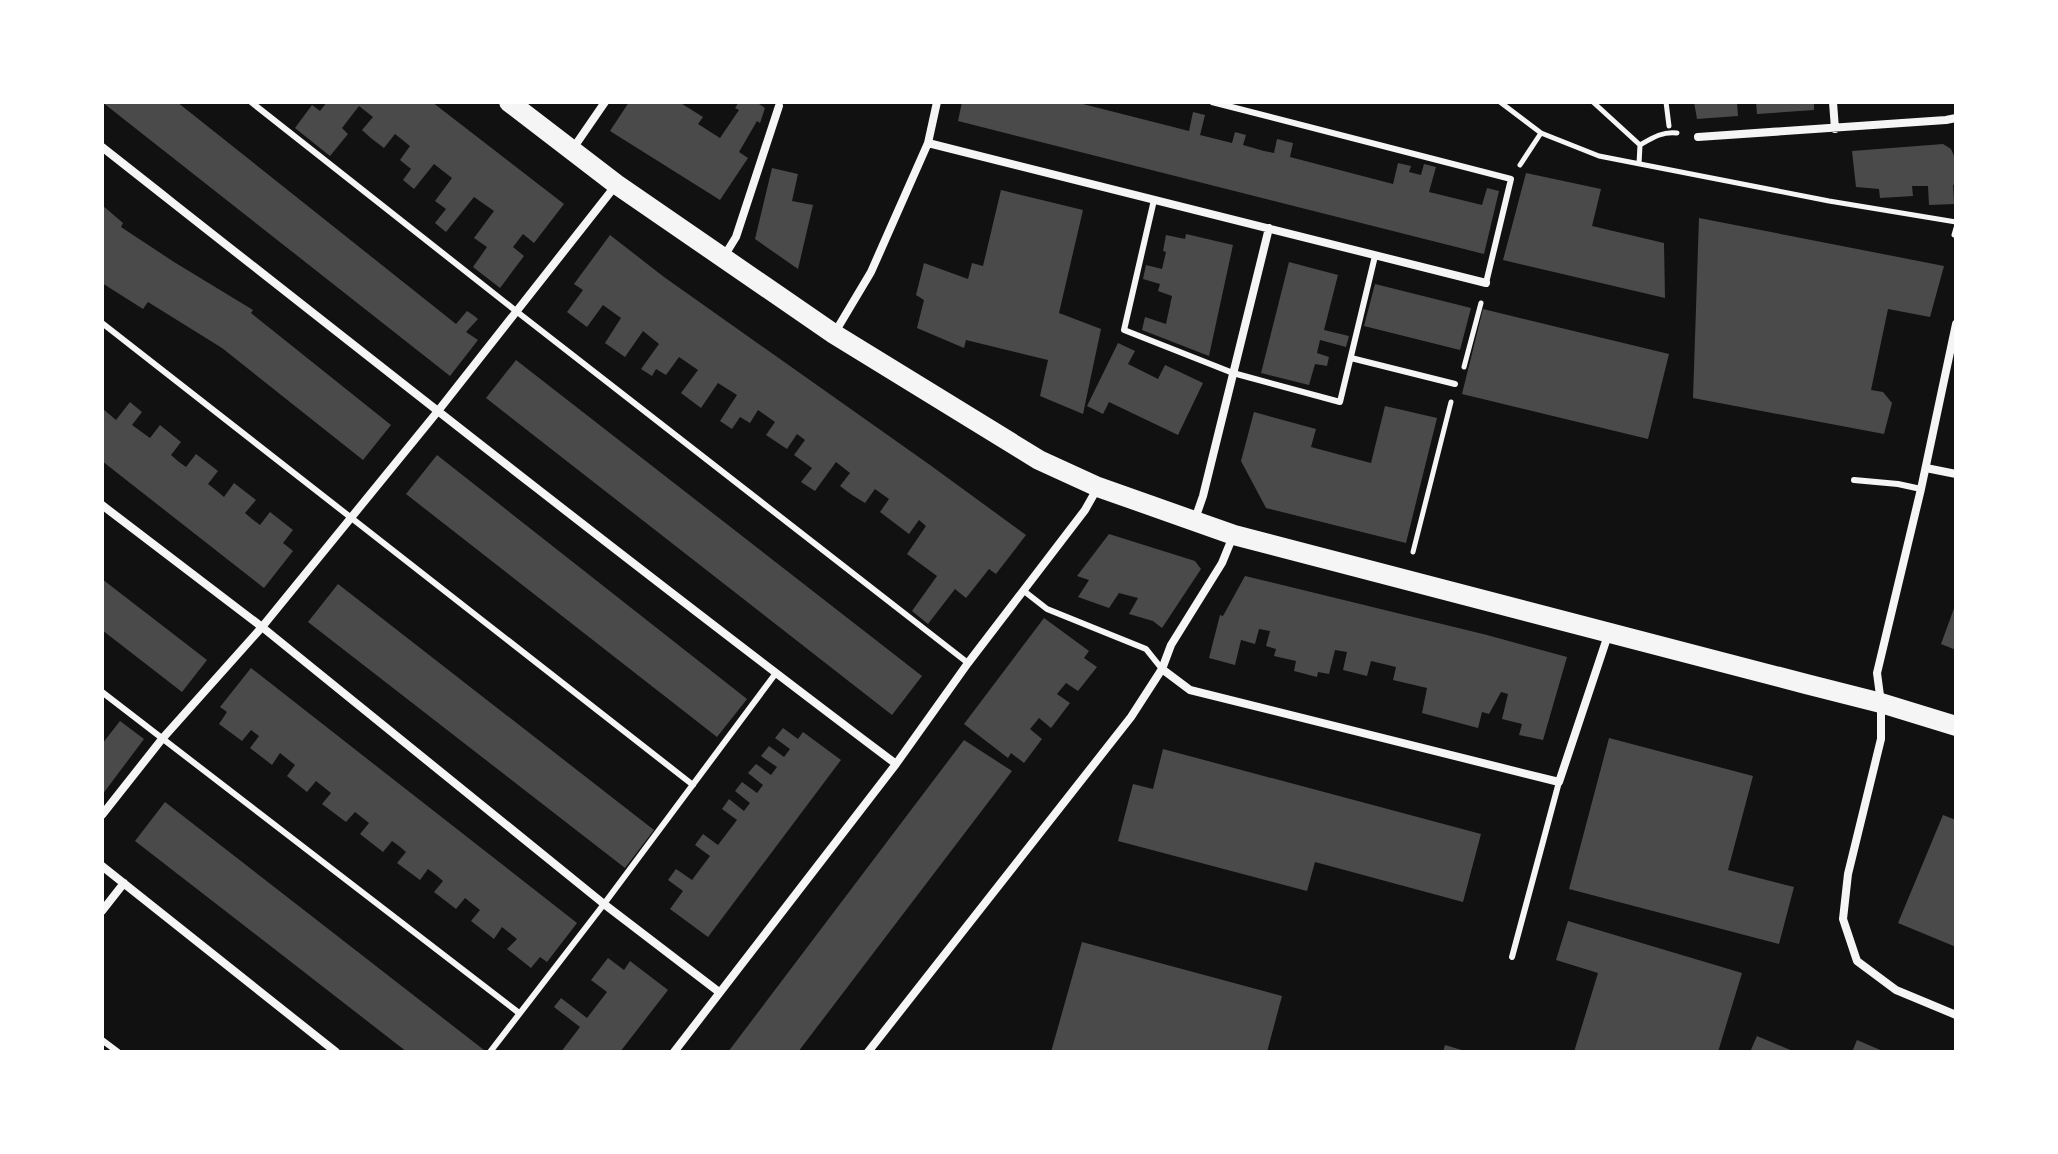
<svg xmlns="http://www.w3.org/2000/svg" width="2058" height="1154" font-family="Lato,sans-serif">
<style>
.building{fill:#4a4a4a}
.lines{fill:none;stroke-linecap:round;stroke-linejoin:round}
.path{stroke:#f5f5f5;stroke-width:5}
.service{stroke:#f5f5f5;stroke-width:6}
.minor{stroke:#f5f5f5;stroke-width:8}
.primary{stroke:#f5f5f5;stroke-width:20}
</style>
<rect width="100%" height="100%" fill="#111"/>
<path class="building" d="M102,102H177L456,324L467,311L473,315L478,319L466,332L478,340L450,376Z
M327,102H432L564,204L534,243L523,234L513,247L524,256L500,288L473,267L487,247L474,238L494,211L474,197L446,232L435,223L446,209L435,201L452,178L434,164L414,189L403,180L411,169L400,160L410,146L395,134L384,148L372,139L362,130L373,117L359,106L342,128L348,134L330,156L295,128L312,105L320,111Z
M629,102H679L703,117L698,124L720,138L739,110L735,108L739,102H756L765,108L760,123L757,121L739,152L748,158L720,200L610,131Z
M962,102H1075L1189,131L1193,112L1205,115L1200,135L1232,143L1235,132L1246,135L1243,145L1264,151L1274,153L1277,139L1293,143L1290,157L1393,184L1398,163L1411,166L1409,172L1421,175L1424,164L1436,167L1429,192L1482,205L1487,188L1499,191L1484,254L958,121Z
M1694,102H1737L1738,116L1697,119Z
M1756,102H1814V110L1757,114Z
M1943,144L1951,149L1954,156L1955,184L1953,185L1954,204L1929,205L1928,186H1912L1913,196L1880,198L1879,189L1856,187L1852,151Z
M772,168L798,174L792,201L813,205L798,269L755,239Z
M1526,173L1601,189L1592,226L1664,243L1665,298L1503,260Z
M1001,190L1083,210L1059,313L1101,329L1083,414L1040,396L1048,360L966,340L964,348L917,328L924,300L916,295L924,263L968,279L972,263L983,266Z
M102,205L123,223L121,227L174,262L253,310L251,313L391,425L363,460L222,348L148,302L143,309L102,283Z
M1699,218L1944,266L1930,317L1888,309L1871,390L1883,392L1892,403L1884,434L1693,398Z
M1186,234L1233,245L1209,356L1142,330L1145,317L1166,324L1172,296L1158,291L1160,284L1143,279L1146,265L1162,269L1166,252L1163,251L1166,235L1185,239Z
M610,235L664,277L930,465L1026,535L996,574L989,569L966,598L955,589L928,624L912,611L937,576L907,554L926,526L919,520L909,534L880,512L889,499L875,489L865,503L852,495L840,486L850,473L836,462L815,491L801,482L812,468L794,455L805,440L797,434L787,449L766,435L775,422L758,410L750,423L740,417L732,429L720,421L737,395L718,383L701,408L681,393L698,370L679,357L666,375L656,369L652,376L641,369L659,344L643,331L625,357L605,343L621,318L603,305L587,327L567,312L583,290L574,284Z
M1289,262L1338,275L1324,330L1349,336L1346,347L1320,340L1317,353L1329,357L1327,366L1315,364L1309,385L1261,373Z
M1375,284L1471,308L1460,350L1364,326Z
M1483,309L1669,354L1648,439L1462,394Z
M1118,343L1135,351L1128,364L1158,379L1165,365L1203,383L1178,435L1109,402L1103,414L1087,406Z
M516,360L922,676L892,715L486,398Z
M130,402L142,412L132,425L150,438L160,425L181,442L171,455L179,462L186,467L196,454L218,471L208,484L217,491L224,497L234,483L256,500L245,513L252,519L260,525L270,512L293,530L283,543L293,551L264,588L102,461V408L116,420Z
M1385,406L1437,418L1406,543L1266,508L1241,461L1254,412L1316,429L1311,447L1371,463Z
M437,455L747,699L717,737L406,494Z
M1109,534L1195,561L1201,569L1162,628L1153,621L1129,614L1138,598L1119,593L1109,608L1078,597L1089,580L1077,576Z
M1245,576L1487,635L1567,657L1543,740L1519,735L1522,724L1502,719L1508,694L1501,692L1489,714L1482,712L1478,728L1422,713L1427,688L1393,680L1396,667L1371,661L1367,676L1343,670L1347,652L1335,650L1329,674L1318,672L1317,677L1294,671L1296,661L1274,656L1276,649L1266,646L1270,631L1259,629L1255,644L1241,640L1235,665L1209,658L1220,615L1223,616Z
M102,579L207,660L182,692L102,630Z
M338,584L654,830L625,868L308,622Z
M1956,603V650L1941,644Z
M1044,618L1089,651L1084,658L1097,667L1078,691L1066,683L1057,694L1070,703L1051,728L1039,718L1035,723L1030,729L1042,739L1024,763L1011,753L1008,758L964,724Z
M251,668L577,923L547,962L540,957L531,968L507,949L517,939L502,927L494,939L471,921L480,910L465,898L456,909L434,892L443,881L436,875L428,869L420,880L397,863L406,852L399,846L392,841L383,852L360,834L369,823L355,812L346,822L322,804L331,793L316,781L307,792L287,776L295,765L280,753L272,765L250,748L259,736L251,730L242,741L219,724L227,712L220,707Z
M120,721L144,739L102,795V744Z
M783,728L798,739L803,732L841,760L708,937L670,909L683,891L668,880L676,869L692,880L710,856L695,845L703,834L718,845L737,820L722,809L729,799L744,811L750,803L735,791L742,782L757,793L763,785L748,773L756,764L771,775L777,767L761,756L769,746L784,757L790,749L775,738Z
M1609,738L1753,776L1728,870L1794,887L1779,944L1569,889Z
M964,740L1012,771L798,1052H728Z
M1163,749L1481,834L1463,902L1315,862L1307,891L1118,841L1133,784L1153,789Z
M165,802L183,816L484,1050L483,1052H407L259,937L135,841Z
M1943,815L1956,820V947L1898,923Z
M1568,921L1742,973L1718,1052H1574L1598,973L1556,960Z
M1082,942L1282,996L1267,1052H1051Z
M608,958L624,970L630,961L668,990L620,1052H561L580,1027L554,1007L561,998L587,1018L607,992L591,980Z
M1757,1036L1795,1052H1750Z
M1857,1040L1885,1052H1852Z
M1445,1045L1465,1051V1052H1443Z"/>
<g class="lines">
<path class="path" d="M1500,102L1541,133L1599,156L1829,201L1956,222
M1593,102L1640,145L1639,164
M1666,102L1669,126
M1640,145C1652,138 1663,131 1677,133
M1520,165L1541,133
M1954,235L1956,228
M1464,367L1481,303
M1413,552L1451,402"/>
<path class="service" d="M251,102L516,311L968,663
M1212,102L1511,179L1486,283
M1154,200L1124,330L1233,373L1340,402L1375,256
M102,323L693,785
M1351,358L1455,384
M1854,480L1898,484L1921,489
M1024,591L1047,609L1146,649L1162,669
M102,692L519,1013
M1512,957L1559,782
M102,1040L118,1052
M490,1052L604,904L776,673"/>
<path class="minor" d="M1833,102L1835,129
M1698,137L1946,120L1956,118
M928,143L1486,283
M102,147C365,354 628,562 896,764
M572,150L605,102
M723,258L736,237L779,106
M1956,324L1921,489L1877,673L1881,703V739L1848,874L1843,919L1857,961L1896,990L1956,1015
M834,334L871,272L928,143L937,102
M1926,468L1956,474
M102,505L262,627L604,904L719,992
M1194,522L1203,496L1269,228
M1162,669L1190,690L1559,782L1608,635
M102,815L162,739L262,627L438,411L616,185
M102,866L336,1052
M102,911L124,883
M674,1052L896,764L968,663L1085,510L1098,487
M868,1052L1131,717L1162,669L1171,645L1222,563L1233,536"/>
<path class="primary" d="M509,102L616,184L834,334L1039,460L1098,487L1234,535L1806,684L1881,703L1956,726"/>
</g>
<rect width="2058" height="1154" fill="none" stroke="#ffffff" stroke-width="208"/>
</svg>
